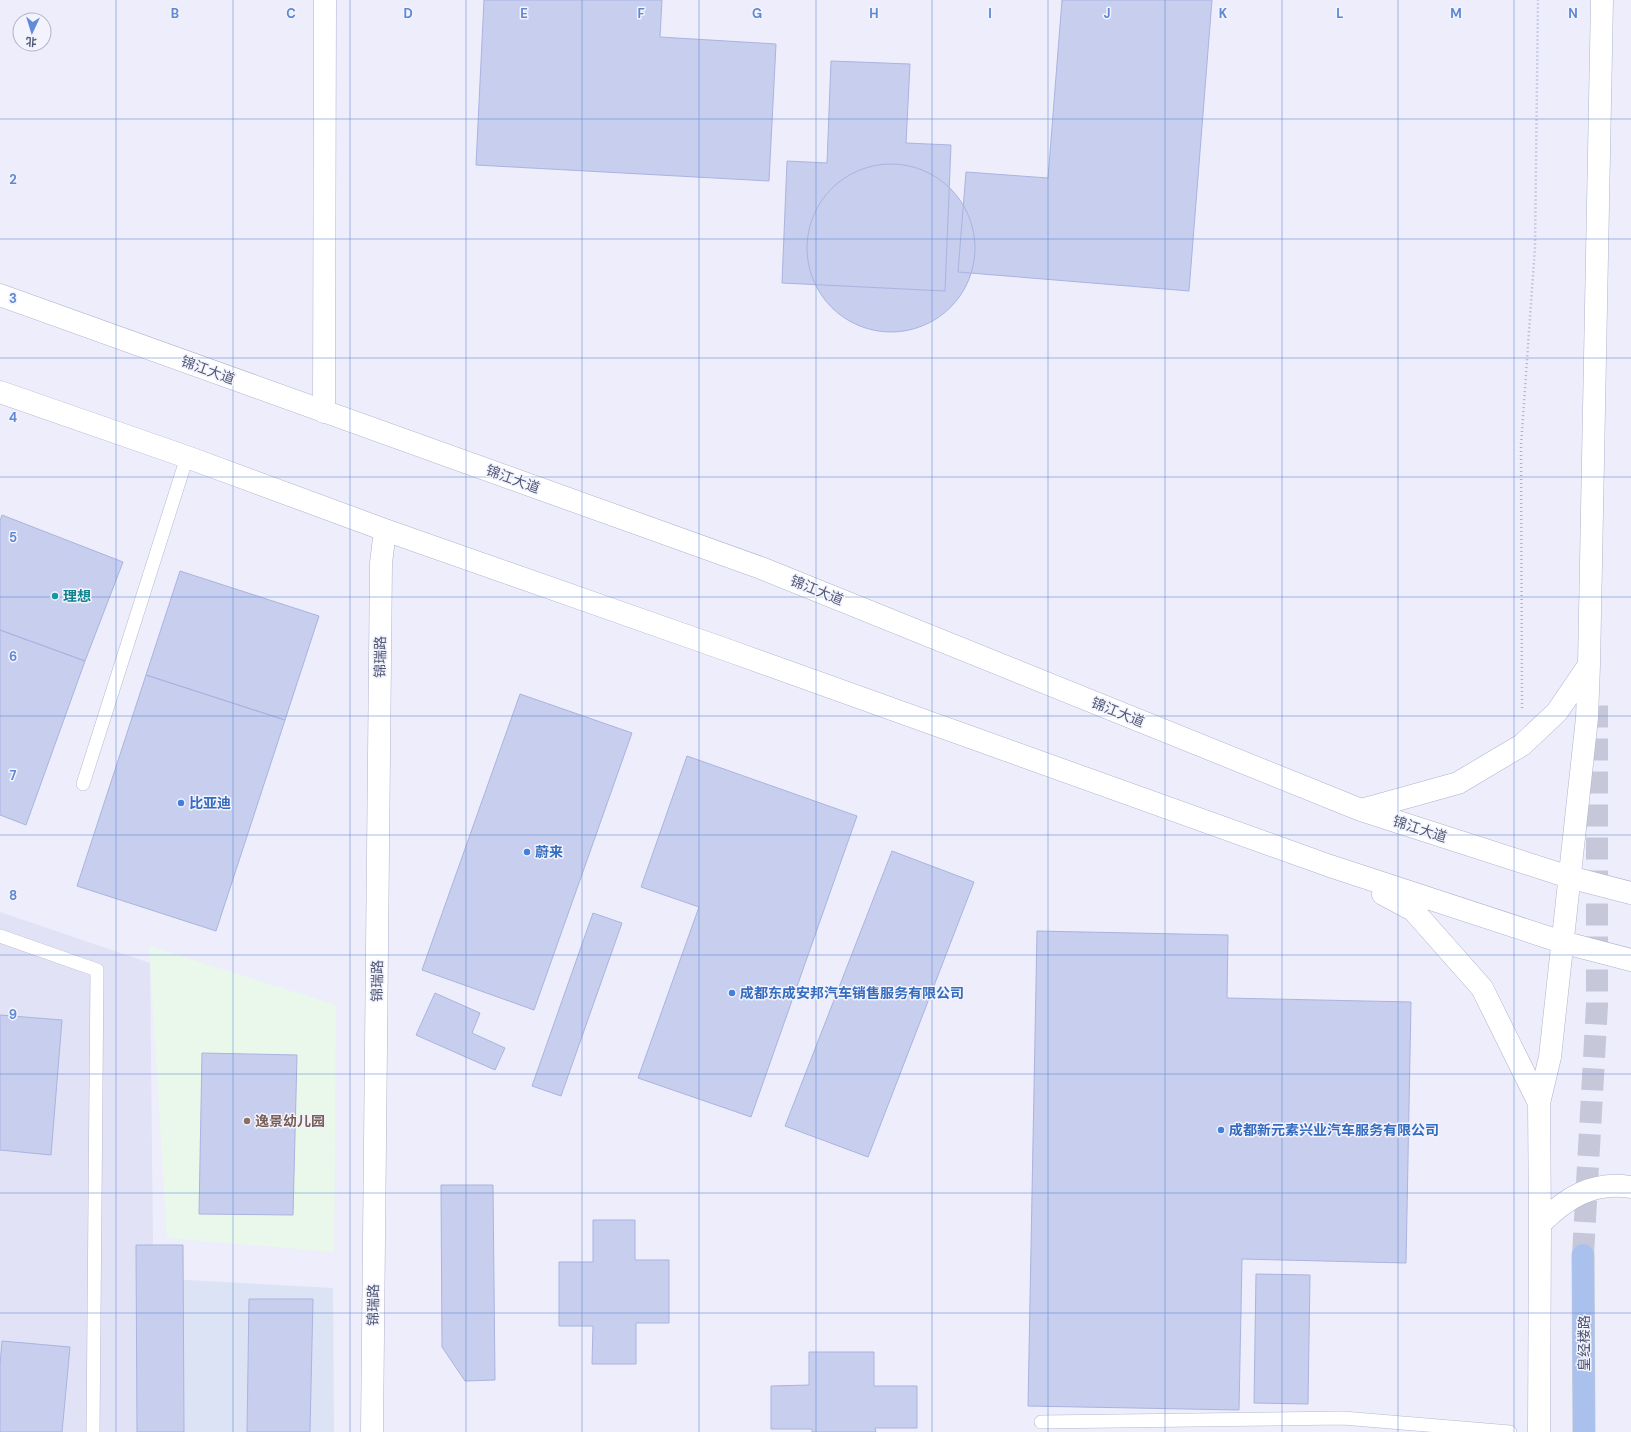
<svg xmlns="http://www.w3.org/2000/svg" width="1631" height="1432" font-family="'DM Sans','Noto Sans SC',sans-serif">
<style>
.residential{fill:#e2e2f7}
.commercial{fill:#dce3f5}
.education{fill:#e9f8ea}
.building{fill:#c7ceee;stroke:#a9b4df}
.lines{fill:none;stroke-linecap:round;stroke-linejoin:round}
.highway-tunnel{stroke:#c6c8da;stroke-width:22;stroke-dasharray:22 11;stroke-linecap:butt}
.lane-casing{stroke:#b5b9cf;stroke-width:14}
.secondary-casing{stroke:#afb3cd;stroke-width:23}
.highway-casing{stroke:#c7cad3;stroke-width:23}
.path{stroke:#a9b2d3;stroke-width:2.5;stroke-dasharray:1 3;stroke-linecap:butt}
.lane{stroke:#fff;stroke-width:13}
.secondary{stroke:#fff;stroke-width:22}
.highway{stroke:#aac1ee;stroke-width:22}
.grid{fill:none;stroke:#5e88d3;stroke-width:1;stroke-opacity:0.55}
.culture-dot{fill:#0f9aa8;stroke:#f3f3fe;stroke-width:1.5}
.shop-dot{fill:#3f7fe0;stroke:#f3f3fe;stroke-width:1.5}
.education-dot{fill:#8d6e63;stroke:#f3f3fe;stroke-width:1.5}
.labels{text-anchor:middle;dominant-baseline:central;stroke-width:3;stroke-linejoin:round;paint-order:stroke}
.street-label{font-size:14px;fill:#515975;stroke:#f3f3fe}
.culture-label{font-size:14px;font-weight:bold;fill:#0d838f;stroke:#f3f3fe;text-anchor:start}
.shop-label{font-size:14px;font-weight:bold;fill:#366cbe;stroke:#f3f3fe;text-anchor:start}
.education-label{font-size:14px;font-weight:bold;fill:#785e54;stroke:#f3f3fe;text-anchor:start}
.grid-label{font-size:13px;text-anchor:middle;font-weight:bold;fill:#5e88d3;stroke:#f3f3fe;stroke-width:3;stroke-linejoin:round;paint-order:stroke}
</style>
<rect width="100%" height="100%" fill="#ededfb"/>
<path class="residential" d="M0,912L150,963L155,1432H0Z"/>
<path class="commercial" d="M169,1279L333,1288L334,1432H172Z"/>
<path class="education" d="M149,946L336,1005L334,1252L167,1238Z"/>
<path class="building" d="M484,0H662L660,37L776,44L769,181L476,165Z
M1062,0H1212L1189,291L958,272L966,172L1048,178Z
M831,61L910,64L906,143L951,145L945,291L782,283L787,161L827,163Z
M807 248a84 84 0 1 1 168 0a84 84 0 1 1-168 0Z
M2,515L123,562L85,661L0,630V521Z
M180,571L319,616L285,720L146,675Z
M0,630L85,661L26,825L0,815Z
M146,675L285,720L216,931L77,886Z
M520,694L632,733L534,1010L422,970Z
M687,756L857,816L751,1117L638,1078L699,907L641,887Z
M892,851L974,882L868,1157L785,1126Z
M593,913L622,923L561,1096L532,1086Z
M1037,931L1228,935L1227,998L1411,1002L1406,1263L1242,1259L1239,1410L1028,1406Z
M435,993L480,1013L472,1033L505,1048L495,1070L416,1035Z
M0,1015L62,1020L51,1155L0,1150Z
M202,1053L297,1055L293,1215L199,1214Z
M441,1185H493L495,1380L465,1381L442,1347Z
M593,1220H635V1260H669V1323H636V1364H592L593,1326H559V1262H593Z
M136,1245H183L184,1432H137Z
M1256,1274L1310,1275L1308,1404L1254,1403Z
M249,1299H313L310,1432H247Z
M2,1341L70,1347L62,1432H0V1365Z
M809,1352H874V1386H917V1428H875L876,1432H812V1429H771V1386L809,1385Z"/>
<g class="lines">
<path class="highway-tunnel" d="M1583,1255L1597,1005V695"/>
<defs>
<path id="lane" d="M83,784L187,457
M0,936L97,970L93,1432
M1041,1422L1343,1418L1510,1432"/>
<path id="secondary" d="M0,295L761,568L1361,810L1569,877L1631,893
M0,392L187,457L385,530L727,650L1330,866L1562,942L1631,960
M324,412L325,0
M1361,810L1458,783L1522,745L1557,712L1589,665
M1383,894L1413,910L1482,988L1539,1103
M1540,1224C1566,1198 1592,1181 1631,1187
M372,1432L381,563L385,530
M1539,1432L1540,1224L1539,1103L1550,1057L1587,718L1589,665L1602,0"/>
<path id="highway" d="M1583,1255L1584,1432"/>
</defs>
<use href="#lane" class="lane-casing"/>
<use href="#secondary" class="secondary-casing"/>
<use href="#highway" class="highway-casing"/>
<path class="path" d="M1522,708L1521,445L1535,247L1538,0"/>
<use href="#lane" class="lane"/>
<use href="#secondary" class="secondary"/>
<use href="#highway" class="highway"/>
</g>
<path class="grid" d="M116,0V1432M233,0V1432M350,0V1432M466,0V1432M582,0V1432M699,0V1432M816,0V1432M932,0V1432M1048,0V1432M1165,0V1432M1282,0V1432M1398,0V1432M1514,0V1432M0,119H1631M0,239H1631M0,358H1631M0,477H1631M0,597H1631M0,716H1631M0,835H1631M0,955H1631M0,1074H1631M0,1193H1631M0,1313H1631"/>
<circle class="culture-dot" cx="55" cy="596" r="4"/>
<g class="shop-dot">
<circle cx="181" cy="803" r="4"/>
<circle cx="527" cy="852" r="4"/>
<circle cx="732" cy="993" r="4"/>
<circle cx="1221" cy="1130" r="4"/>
</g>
<circle class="education-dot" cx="247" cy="1121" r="4"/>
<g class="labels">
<g class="street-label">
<text transform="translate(208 370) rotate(20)">锦江大道</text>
<text transform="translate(513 479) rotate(20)">锦江大道</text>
<text transform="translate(817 590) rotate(22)">锦江大道</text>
<text transform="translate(380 657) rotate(-89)">锦瑞路</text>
<text transform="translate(1118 712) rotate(22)">锦江大道</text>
<text transform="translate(1420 829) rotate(18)">锦江大道</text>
<text transform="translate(377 981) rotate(-89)">锦瑞路</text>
<text transform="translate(373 1305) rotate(-89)">锦瑞路</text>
<text transform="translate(1584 1343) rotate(-90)">皇经楼路</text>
</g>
<g class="culture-label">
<text x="63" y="596">理想</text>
</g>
<g class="shop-label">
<text x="189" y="803">比亚迪</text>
<text x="535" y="852">蔚来</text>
<text x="740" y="993">成都东成安邦汽车销售服务有限公司</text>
<text x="1229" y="1130">成都新元素兴业汽车服务有限公司</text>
</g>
<g class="education-label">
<text x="255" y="1121">逸景幼儿园</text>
</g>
</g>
<g class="grid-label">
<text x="175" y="18">B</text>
<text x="291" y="18">C</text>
<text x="408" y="18">D</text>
<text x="524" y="18">E</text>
<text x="641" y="18">F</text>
<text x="757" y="18">G</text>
<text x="874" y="18">H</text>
<text x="990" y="18">I</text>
<text x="1107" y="18">J</text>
<text x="1223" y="18">K</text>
<text x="1340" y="18">L</text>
<text x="1456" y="18">M</text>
<text x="1573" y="18">N</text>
<text x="13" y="184">2</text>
<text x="13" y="303">3</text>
<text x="13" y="422">4</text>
<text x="13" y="542">5</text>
<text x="13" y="661">6</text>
<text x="13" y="780">7</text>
<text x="13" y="900">8</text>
<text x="13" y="1019">9</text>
</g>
<g transform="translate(32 32) rotate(184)"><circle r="19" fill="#f3f3fe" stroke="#b2b5c7"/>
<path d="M0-3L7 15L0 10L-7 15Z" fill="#5f8bd8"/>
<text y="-6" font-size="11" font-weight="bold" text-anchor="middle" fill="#515975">北</text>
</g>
</svg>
